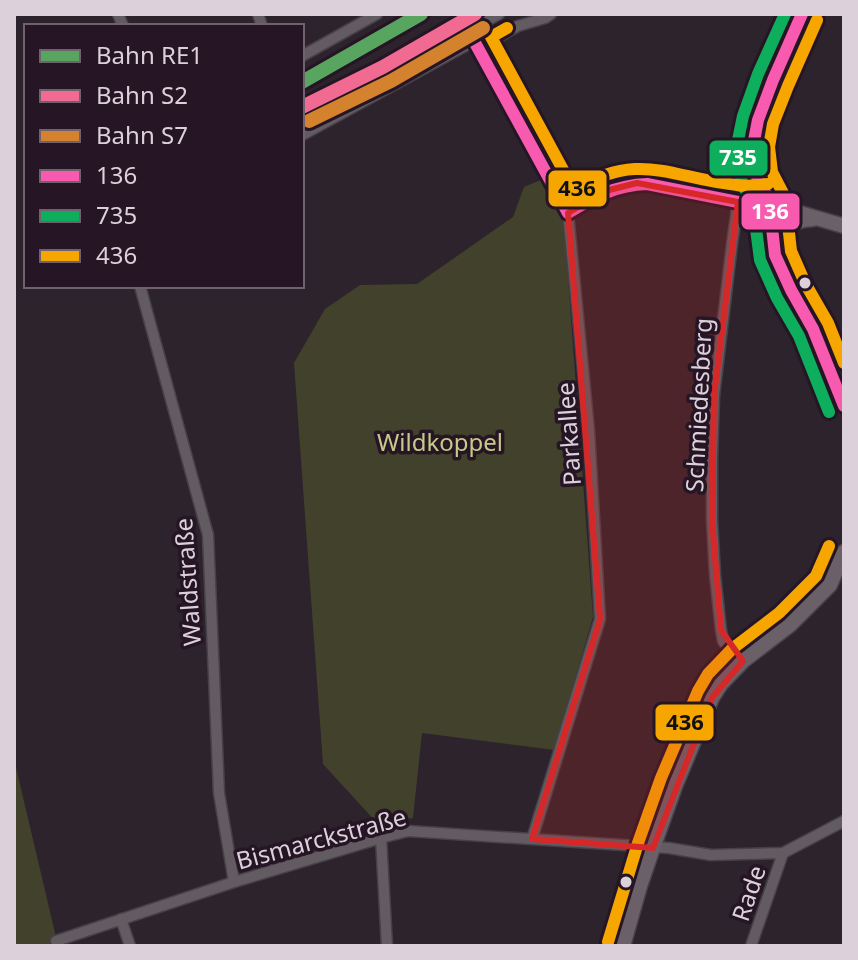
<svg xmlns="http://www.w3.org/2000/svg" width="858" height="960" font-family="'Noto Sans',sans-serif">
<style>
.green{fill:#42422c}
.lines{fill:none;stroke-linecap:round;stroke-linejoin:round}
.street-casing{stroke:#484048;stroke-width:13}
.secondary-casing{stroke:#484048;stroke-width:17}
.street{stroke:#635b62;stroke-width:10}
.secondary{stroke:#6b6068;stroke-width:14}
.bus-1-casing{stroke:#261625;stroke-width:18}
.bus-2-casing{stroke:#261625;stroke-width:18}
.bus-3-casing{stroke:#261625;stroke-width:18}
.bus-1{stroke:#f75aaf;stroke-width:12}
.bus-2{stroke:#0daf5c;stroke-width:12}
.bus-3{stroke:#f7a600;stroke-width:12}
.rail-1-casing{stroke:#261625;stroke-width:20}
.rail-2-casing{stroke:#261625;stroke-width:20}
.rail-3-casing{stroke:#261625;stroke-width:20}
.rail-1{stroke:#58a55f;stroke-width:14}
.rail-2{stroke:#f06a92;stroke-width:14}
.rail-3{stroke:#d4822e;stroke-width:14}
.marked{fill:#d62828;fill-opacity:0.2;stroke:#d62828;stroke-width:6;stroke-linejoin:round}
.bus-dot{fill:#dcd1db;stroke:#261625;stroke-width:3}
.labels{text-anchor:middle;dominant-baseline:central;stroke-width:7;stroke-linejoin:round;paint-order:stroke}
.street-label{font-size:24px;fill:#dcd1db;stroke:#261625}
.park-label{font-size:24px;fill:#c7ca87;stroke:#261625}
.line-badge{stroke:#261625;stroke-width:3}
.badge-label{font-size:22px;text-anchor:middle;font-weight:bold;fill:#fff}
.pale-badge-label{font-size:22px;text-anchor:middle;font-weight:bold;fill:#111}
</style>
<rect width="100%" height="100%" fill="#2c232c"/>
<path class="green" d="M541,180L564,224L593,617L554,750L422,733L413,818L378,824L323,764L294,363L325,309L360,285L417,284L513,217L524,187Z
M14,759L55,933L59,946H14Z"/>
<g class="lines">
<defs>
<path id="street" d="M118,14L123,26
M258,14L262,26
M474,41L568,213L589,431L600,619L532,839
M474,41C469,27 489,20 499,14
M475,42L482,46L518,26L545,18L551,14
M302,56L377,14
M302,135L474,41
M568,213C595,196 613,183 647,184L738,202L769,200
M140,286L208,535L219,793L234,882
M743,661L729,650L723,641L721,630L715,575L712,520V458L714,396L732,244L738,202L751,155
M381,838L387,946
M121,919L130,946
M56,941L234,882L381,838L408,831L669,848L711,855L783,853L844,821
M751,946L783,853"/>
<path id="secondary" d="M802,14L773,80L758,120L753,146L755,165L757,177L769,200L775,255L791,290L813,329L844,406
M769,200L786,209L844,226
M773,246C782,226 791,221 813,219
M623,946L640,886L653,848L676,784L712,698L721,684L743,661L790,625L830,585L844,552"/>
</defs>
<use href="#street" class="street-casing"/>
<use href="#secondary" class="secondary-casing"/>
<use href="#street" class="street"/>
<use href="#secondary" class="secondary"/>
<defs>
<path id="bus-1" d="M802,14L773,80L758,120L753,146L755,165L757,177L769,200L775,255L791,290L813,329L844,406
M474,41L568,213
M568,213C594,197 616,185 647,184L738,202L769,200"/>
<path id="bus-2" d="M785,14L758,74L743,116L737,145L739,167L742,183L753,205L760,260L777,298L799,336L829,412"/>
<path id="bus-3" d="M817,20L788,86L773,124L769,147L772,172L785,197L791,251L805,283L828,323L844,363
M507,28L491,37L574,190C640,150 670,178 737,185C747,187 758,185 768,184
M608,942L638,843L661,778L698,691L708,674L732,649L779,613L816,576L829,546"/>
</defs>
<use href="#bus-1" class="bus-1-casing"/>
<use href="#bus-2" class="bus-2-casing"/>
<use href="#bus-3" class="bus-3-casing"/>
<use href="#bus-1" class="bus-1"/>
<use href="#bus-2" class="bus-2"/>
<use href="#bus-3" class="bus-3"/>
<defs>
<path id="rail-1" d="M302,82L421,14"/>
<path id="rail-2" d="M302,107L383,67L475,14"/>
<path id="rail-3" d="M309,121L391,81L483,28"/>
</defs>
<use href="#rail-1" class="rail-1-casing"/>
<use href="#rail-2" class="rail-2-casing"/>
<use href="#rail-3" class="rail-3-casing"/>
<use href="#rail-1" class="rail-1"/>
<use href="#rail-2" class="rail-2"/>
<use href="#rail-3" class="rail-3"/>
</g>
<path class="marked" d="M637,183L738,202L714,396L712,520L721,630L743,661L712,698L653,848L532,839L600,619L568,213L605,191Z"/>
<g class="bus-dot">
<circle cx="805" cy="283" r="7"/>
<circle cx="626" cy="882" r="7"/>
</g>
<g class="labels">
<g class="street-label">
<text transform="translate(698 405) rotate(-87)">Schmiedesberg</text>
<text transform="translate(568 434) rotate(-94)">Parkallee</text>
<text transform="translate(187 582) rotate(-94)">Waldstraße</text>
<text transform="translate(321 838) rotate(-15)">Bismarckstraße</text>
<text transform="translate(748 893) rotate(-71)">Rade</text>
</g>
<g class="park-label">
<text x="440" y="441">Wildkoppel</text>
</g>
</g>
<g class="line-badge">
<rect x="708" y="139" width="61" height="38" rx="8" fill="#0daf5c"/>
<rect x="547" y="169" width="61" height="39" rx="8" fill="#f7a600"/>
<rect x="740" y="192" width="61" height="39" rx="8" fill="#f75aaf"/>
<rect x="654" y="703" width="61" height="39" rx="8" fill="#f7a600"/>
</g>
<g class="badge-label">
<text x="738" y="165">735</text>
<text x="770" y="219">136</text>
</g>
<g class="pale-badge-label">
<text x="577" y="196">436</text>
<text x="685" y="730">436</text>
</g>
<rect width="858" height="960" fill="none" stroke="#dcd1db" stroke-width="32"/>
<rect x="24" y="24" width="280" height="264" fill="#261625" stroke="#6f616e" stroke-width="2"/>
<rect x="40" y="50" width="40" height="12" fill="#58a55f" stroke="#6f616e" stroke-width="2"/>
<text x="96" y="64" font-size="24" fill="#dcd1db">Bahn RE1</text>
<rect x="40" y="90" width="40" height="12" fill="#f06a92" stroke="#6f616e" stroke-width="2"/>
<text x="96" y="104" font-size="24" fill="#dcd1db">Bahn S2</text>
<rect x="40" y="130" width="40" height="12" fill="#d4822e" stroke="#6f616e" stroke-width="2"/>
<text x="96" y="144" font-size="24" fill="#dcd1db">Bahn S7</text>
<rect x="40" y="170" width="40" height="12" fill="#f75aaf" stroke="#6f616e" stroke-width="2"/>
<text x="96" y="184" font-size="24" fill="#dcd1db">136</text>
<rect x="40" y="210" width="40" height="12" fill="#0daf5c" stroke="#6f616e" stroke-width="2"/>
<text x="96" y="224" font-size="24" fill="#dcd1db">735</text>
<rect x="40" y="250" width="40" height="12" fill="#f7a600" stroke="#6f616e" stroke-width="2"/>
<text x="96" y="264" font-size="24" fill="#dcd1db">436</text>
</svg>
